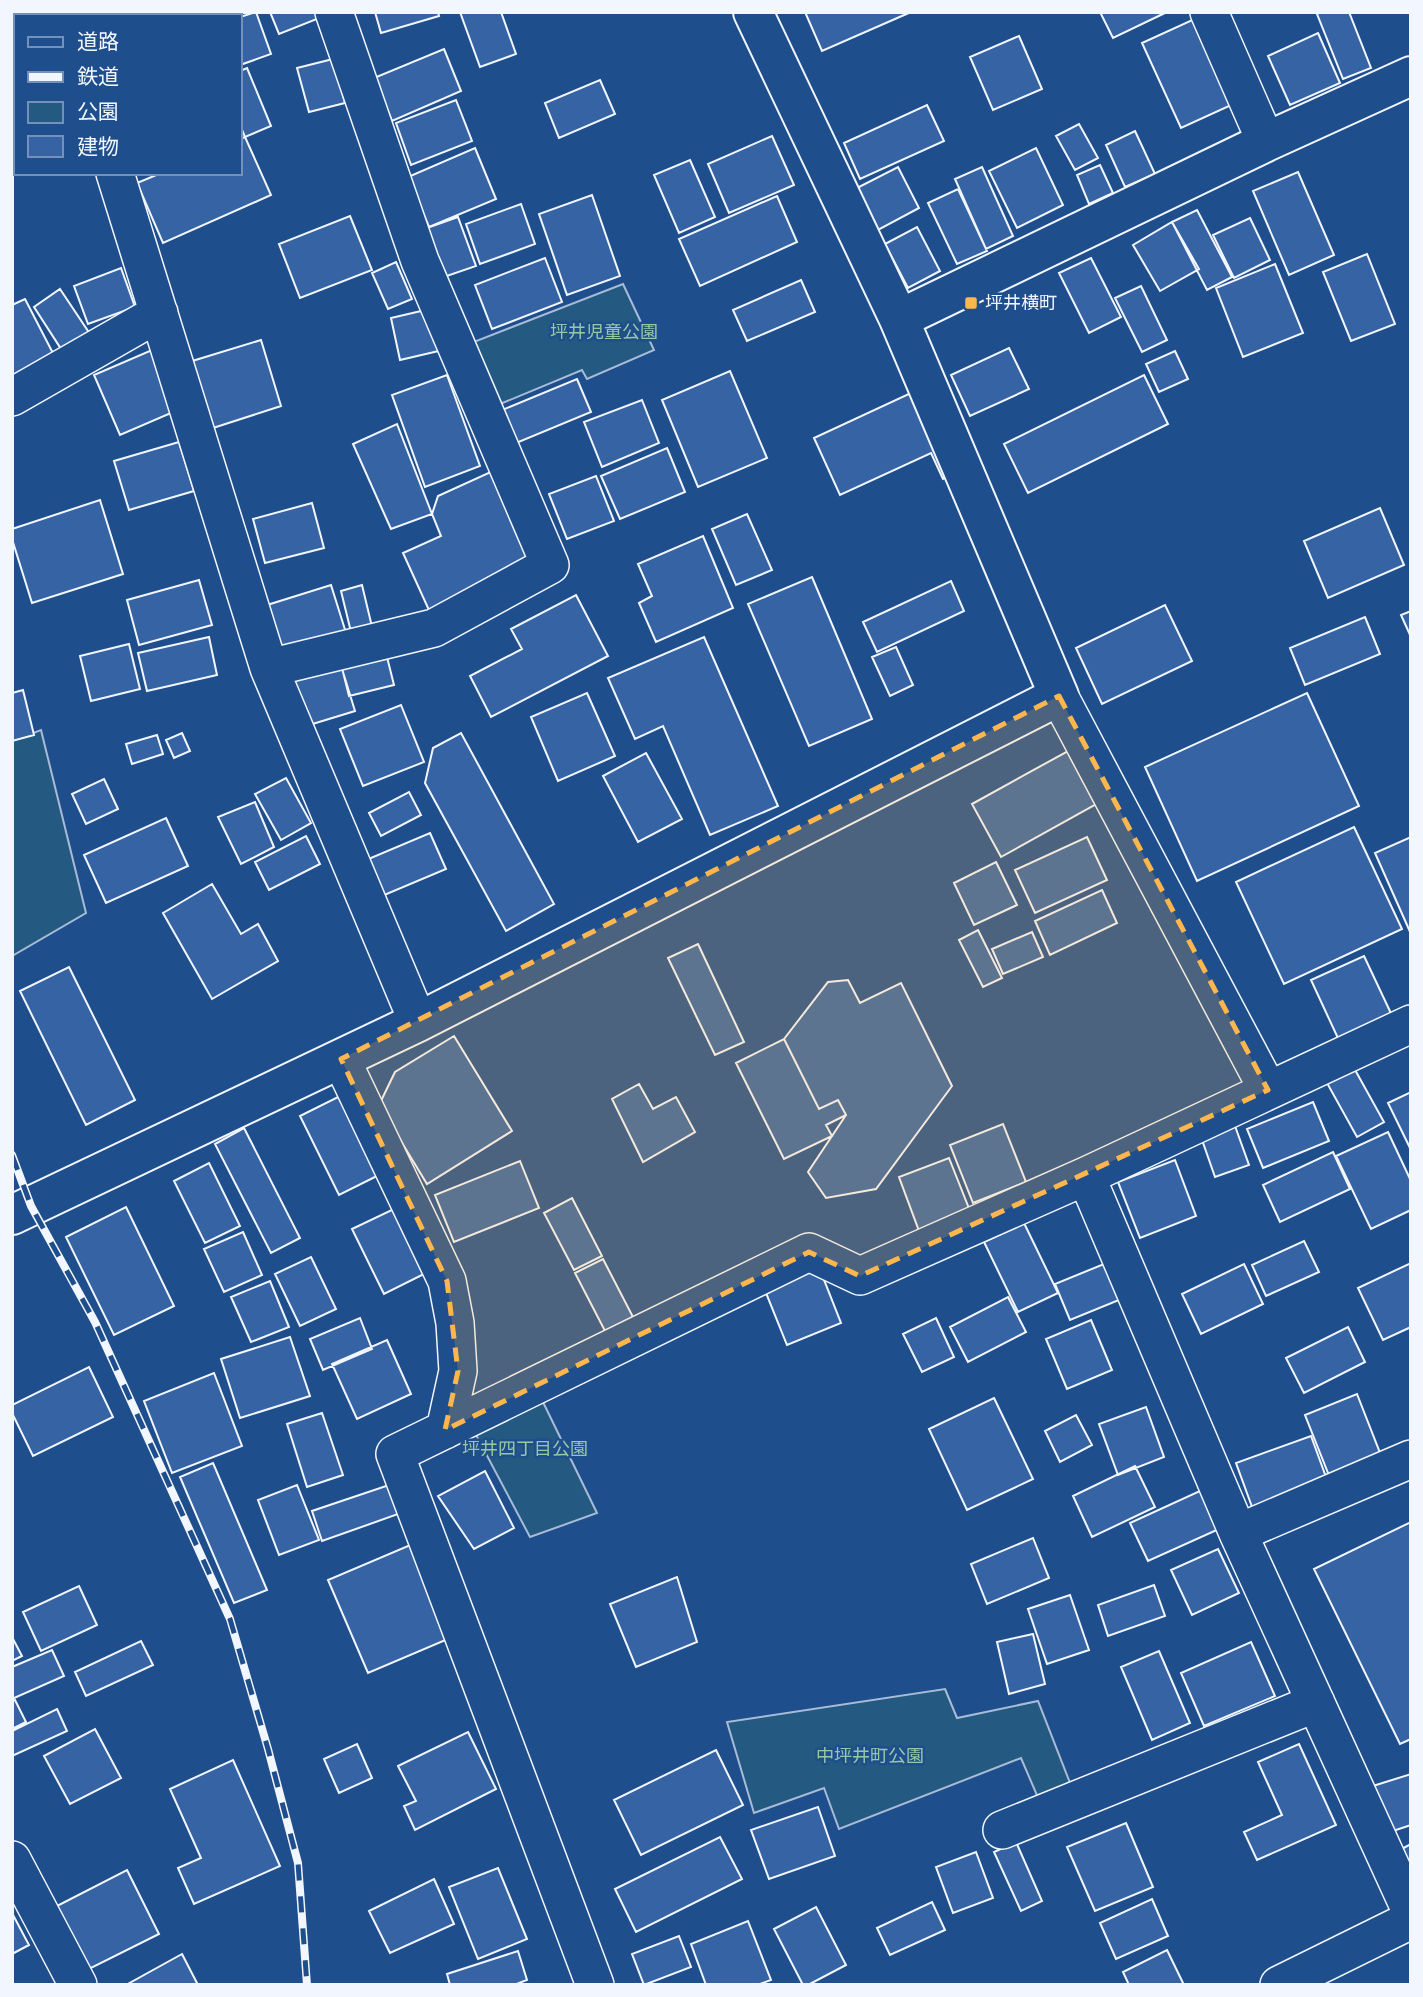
<svg xmlns="http://www.w3.org/2000/svg" width="1423" height="1997" font-family="Helvetica,'Noto Sans JP',sans-serif">
<style>
.green{fill:#245a82;stroke:#a8bbd7;stroke-width:2}
.building{fill:#3563a3;stroke:#f2f6ff;stroke-width:2}
.lines{fill:none;stroke-linecap:round;stroke-linejoin:round}
.street-casing{stroke:#f2f6ff;stroke-width:40}
.secondary-casing{stroke:#f2f6ff;stroke-width:42}
.street{stroke:#1f4e8c;stroke-width:37}
.secondary{stroke:#1f4e8c;stroke-width:38}
.rail-casing{stroke:#f2f6ff;stroke-width:8}
.rail{stroke:#1f4e8c;stroke-width:5;stroke-dasharray:16;stroke-linecap:butt}
.marked{fill:#ffb74d;fill-opacity:0.2;stroke:#ffb74d;stroke-width:5;stroke-dasharray:14 9;stroke-linejoin:round}
.poi-dot{fill:#ffb74d;stroke:#1f4e8c;stroke-width:2.5}
.labels{text-anchor:middle;dominant-baseline:central;stroke-width:5;stroke-linejoin:round;paint-order:stroke}
.poi-label{font-size:18px;fill:#f2f6ff;stroke:#1f4e8c;text-anchor:start}
.park-label{font-size:18px;fill:#97c8a6;stroke:#1f4e8c}
</style>
<rect width="100%" height="100%" fill="#1f4e8c"/>
<path class="green" d="M623,284L654,350L587,379L582,370L493,407L466,345Z
M41,730L86,913L12,956V741Z
M542,1400L597,1513L530,1537L475,1433Z
M945,1689L957,1718L1038,1701L1072,1788L1039,1800L1021,1758L839,1829L824,1788L754,1813L727,1722Z"/>
<path class="building" d="M12,12H28L29,16H16V20L12,21Z
M256,12L271,54L240,65V17Z
M270,12H321L322,17L279,34Z
M375,12H438L439,16L381,33Z
M460,12H501L516,54L480,67Z
M805,12H911L822,51Z
M1100,12H1167L1113,38Z
M1321,12H1349L1371,68L1343,79L1317,14Z
M1201,16L1240,101L1181,128L1142,43Z
M16,27V90L12,91V29Z
M1318,33L1340,83L1290,105L1268,56Z
M1019,36L1042,89L993,110L970,57Z
M444,49L461,91L392,121L374,78Z
M333,59L345,103L309,112L297,68Z
M247,68L271,126L245,137L240,125V71Z
M600,80L615,114L559,138L545,103Z
M16,95V129L12,130V96Z
M456,100L472,141L411,165L396,123Z
M927,105L944,141L860,179L844,143Z
M1079,124L1098,158L1075,170L1056,136Z
M1135,131L1155,174L1125,187L1106,145Z
M772,136L794,185L729,213L708,164Z
M245,137L271,195L163,243L137,183L161,173H240V139Z
M475,148L496,199L429,227L408,177Z
M1036,148L1063,205L1017,228L989,171Z
M690,160L715,217L679,233L654,175Z
M1100,165L1113,193L1089,204L1077,175Z
M898,167L919,208L878,230L857,188Z
M982,167L1013,236L986,249L955,179Z
M1298,172L1334,255L1289,275L1253,191Z
M958,189L987,251L957,264L928,203Z
M592,195L620,276L567,295L539,214Z
M777,196L797,242L700,286L679,239Z
M521,204L535,244L480,264L466,224Z
M1197,210L1232,277L1207,290L1172,222Z
M350,216L372,270L300,298L279,244Z
M458,217L476,266L441,278L424,229Z
M1250,218L1270,260L1234,278L1213,235Z
M1172,222L1199,269L1160,291L1133,245Z
M917,227L940,271L908,288L885,244Z
M1367,254L1395,324L1351,341L1323,272Z
M545,258L562,302L492,329L475,285Z
M1091,258L1121,317L1089,333L1059,273Z
M396,262L412,299L388,309L372,273Z
M1275,264L1303,333L1243,357L1216,288Z
M121,268L135,307L88,324L74,286Z
M801,280L815,312L747,341L733,310Z
M1141,286L1167,340L1142,352L1115,298Z
M60,289L92,337L65,355L34,307Z
M25,299L56,359L12,381V305Z
M434,308L443,350L400,360L391,318Z
M261,340L281,406L210,429L189,362Z
M1009,348L1029,389L970,416L951,375Z
M152,350L178,410L120,435L94,375Z
M1175,351L1188,379L1159,392L1146,364Z
M730,371L767,458L698,487L662,400Z
M447,375L480,466L425,487L392,395Z
M1144,375L1168,424L1028,493L1004,444Z
M577,379L591,412L509,446L495,413Z
M941,379L980,462L943,479L931,453L840,495L814,438Z
M642,400L659,443L602,467L584,422Z
M397,424L432,514L391,529L353,444Z
M179,442L194,491L129,510L114,461Z
M667,448L685,492L620,519L601,476Z
M495,470L541,570L433,619L403,553L441,536L432,514L438,496Z
M596,476L614,521L567,539L549,494Z
M100,500L123,574L32,603L12,539V529Z
M312,503L324,548L265,563L253,519Z
M1380,508L1404,565L1328,598L1304,541Z
M747,514L772,570L736,585L712,529Z
M703,536L733,608L656,642L639,603L652,596L638,564Z
M812,577L872,719L809,746L748,604Z
M199,580L212,625L139,645L127,600Z
M951,581L964,611L877,652L863,622Z
M331,585L347,636L279,657L264,606Z
M362,585L373,631L352,636L341,591Z
M576,595L608,656L491,717L470,676L522,649L511,629Z
M1165,605L1192,661L1102,704L1076,648Z
M1411,611V637L1401,615Z
M1365,617L1380,654L1305,685L1290,648Z
M209,637L217,675L147,691L138,653Z
M704,637L778,806L710,835L663,726L635,739L608,678Z
M129,644L140,689L91,701L80,656Z
M896,647L913,685L890,696L872,657Z
M386,653L394,685L349,696L341,664Z
M339,659L355,711L293,730L277,677Z
M23,690L34,735L12,741V693Z
M587,693L615,756L558,781L531,717Z
M1307,693L1359,806L1197,881L1145,767Z
M401,705L424,762L363,786L340,729Z
M182,733L190,751L174,758L166,740Z
M461,733L554,904L506,931L425,783L433,748Z
M157,735L163,754L132,764L126,744Z
M1068,751L1098,803L1001,857L972,804Z
M646,753L682,819L638,842L603,776Z
M286,778L311,823L281,840L255,794Z
M104,779L118,809L86,824L72,794Z
M409,792L421,815L381,836L369,813Z
M255,802L274,847L241,864L218,817Z
M166,818L188,866L106,903L84,855Z
M1354,827L1402,929L1284,984L1236,882Z
M430,833L446,869L382,896L366,860Z
M306,836L320,864L269,890L255,862Z
M1087,837L1107,880L1035,913L1015,870Z
M1411,837V934L1375,853Z
M996,862L1017,905L974,925L954,883Z
M212,884L241,934L258,924L278,961L212,999L163,913Z
M1102,890L1117,923L1050,955L1035,921Z
M978,930L1002,978L983,987L959,940Z
M1032,932L1043,957L1003,974L992,949Z
M698,944L744,1042L715,1055L668,958Z
M1364,956L1396,1024L1343,1049L1311,980Z
M69,967L135,1100L86,1125L20,991Z
M848,980L860,1003L901,983L952,1086L876,1189L826,1198L808,1172L846,1115L838,1100L819,1109L784,1039L828,982Z
M454,1036L512,1131L427,1184L379,1105L395,1072Z
M784,1039L819,1109L838,1100L846,1115L826,1125L832,1136L784,1159L736,1063Z
M1354,1068L1384,1122L1357,1137L1327,1083Z
M639,1084L653,1109L676,1097L695,1132L643,1162L612,1099Z
M1411,1092V1150L1388,1103Z
M346,1093L385,1172L339,1195L300,1116Z
M1313,1102L1329,1141L1263,1168L1247,1129Z
M1003,1124L1026,1182L973,1203L950,1145Z
M1235,1126L1249,1165L1215,1177L1201,1137Z
M244,1128L300,1238L271,1253L215,1144Z
M1388,1132L1411,1181V1210L1371,1229L1336,1156Z
M1333,1152L1350,1189L1280,1222L1263,1185Z
M949,1158L970,1211L919,1231L899,1177Z
M1175,1160L1196,1216L1140,1238L1118,1182Z
M520,1161L539,1208L454,1242L435,1195Z
M209,1163L240,1226L205,1243L174,1181Z
M572,1198L602,1256L574,1270L544,1213Z
M126,1207L174,1306L114,1335L66,1237Z
M398,1207L430,1271L384,1294L352,1229Z
M1024,1223L1058,1293L1018,1312L984,1242Z
M243,1232L262,1275L224,1292L204,1249Z
M1304,1241L1319,1272L1266,1296L1252,1265Z
M311,1257L336,1309L300,1326L275,1274Z
M815,1257L841,1323L787,1345L760,1278Z
M603,1259L633,1317L605,1331L575,1273Z
M1411,1263V1327L1383,1340L1358,1288Z
M1104,1264L1119,1300L1070,1320L1055,1284Z
M1244,1264L1263,1304L1201,1334L1182,1294Z
M270,1281L289,1327L251,1342L231,1297Z
M1008,1297L1026,1332L968,1362L950,1327Z
M360,1318L372,1349L323,1370L310,1339Z
M936,1318L954,1357L922,1372L903,1334Z
M1091,1320L1112,1370L1067,1389L1046,1339Z
M1348,1327L1365,1362L1304,1393L1286,1358Z
M290,1337L310,1396L240,1418L221,1359Z
M387,1340L411,1394L357,1419L332,1364Z
M89,1367L113,1417L33,1456L12,1413V1405Z
M214,1373L242,1446L172,1473L144,1401Z
M1357,1394L1382,1458L1330,1478L1305,1415Z
M994,1398L1033,1479L967,1510L929,1429Z
M1146,1407L1164,1457L1118,1475L1099,1424Z
M322,1413L343,1475L307,1487L287,1424Z
M1076,1415L1092,1445L1060,1462L1045,1431Z
M1311,1436L1330,1488L1255,1515L1236,1463Z
M213,1463L267,1590L234,1603L180,1477Z
M1135,1466L1155,1507L1092,1537L1073,1496Z
M485,1471L514,1528L474,1549L438,1496Z
M392,1484L401,1513L322,1541L312,1511Z
M297,1485L319,1540L279,1555L258,1500Z
M1202,1490L1219,1529L1148,1561L1130,1523Z
M1411,1522V1739L1400,1744L1314,1569Z
M1033,1538L1049,1578L987,1604L971,1564Z
M415,1543L455,1636L368,1673L328,1580Z
M1218,1549L1239,1593L1192,1615L1171,1570Z
M677,1577L697,1642L636,1667L610,1604Z
M1154,1585L1165,1616L1108,1636L1098,1605Z
M79,1586L97,1625L41,1651L23,1612Z
M1070,1595L1089,1650L1047,1664L1028,1609Z
M1033,1634L1045,1684L1009,1694L997,1642Z
M12,1637L22,1656L12,1661Z
M141,1641L153,1665L86,1696L75,1672Z
M1251,1642L1275,1696L1204,1726L1181,1673Z
M52,1650L64,1676L12,1699V1667Z
M1159,1651L1190,1723L1152,1740L1121,1667Z
M15,1700L26,1722L12,1729V1701Z
M57,1709L67,1731L12,1756V1731Z
M95,1729L121,1778L70,1804L44,1756Z
M468,1732L496,1789L415,1830L404,1806L416,1801L398,1766Z
M357,1744L372,1778L339,1793L324,1759Z
M1299,1744L1336,1825L1257,1860L1244,1832L1282,1815L1258,1762Z
M716,1750L743,1805L641,1855L614,1800Z
M233,1760L280,1866L194,1904L178,1868L201,1858L170,1789Z
M1411,1774V1825L1387,1833L1373,1786Z
M818,1807L835,1856L769,1879L751,1830Z
M1126,1823L1153,1887L1095,1911L1067,1847Z
M720,1837L742,1879L636,1932L615,1889Z
M1016,1842L1042,1901L1021,1911L994,1852Z
M1411,1844V1880L1396,1852Z
M976,1852L993,1898L953,1913L936,1867Z
M498,1868L527,1939L478,1959L449,1887Z
M127,1870L159,1934L87,1970L55,1907Z
M434,1879L454,1924L390,1953L369,1911Z
M1152,1899L1168,1936L1116,1959L1100,1923Z
M932,1902L945,1930L890,1955L877,1928Z
M816,1907L846,1965L808,1985H803L774,1929Z
M12,1913L29,1945L12,1954Z
M748,1921L771,1980L757,1985H706L691,1944Z
M679,1936L691,1967L644,1985L632,1954Z
M1167,1950L1184,1985H1129L1123,1972Z
M518,1951L527,1980L514,1985H450L447,1974Z
M182,1954L198,1985H126Z"/>
<g class="lines">
<defs>
<path id="street" d="M63,12L65,16
M1209,12L1266,142
M115,173L269,668L418,1022
M12,397L159,313
M269,668L434,628L550,565L420,261L334,12
M1059,696L1268,1090
M341,1059L447,1281L455,1323L458,1371L445,1430
M1086,1176L1238,1533L1411,1911
M1238,1533L1411,1459
M1002,1830L1316,1703
M12,1860L78,1985
M595,1985L395,1454L809,1252L860,1276L1086,1176L1411,1024
M1279,1985L1411,1920"/>
<path id="secondary" d="M899,319L1266,142L1411,76
M12,1215L418,1022L1059,696L899,319L753,12"/>
</defs>
<use href="#street" class="street-casing"/>
<use href="#secondary" class="secondary-casing"/>
<use href="#street" class="street"/>
<use href="#secondary" class="secondary"/>
<defs>
<path id="rail" d="M12,1155L31,1206L95,1322L230,1619L268,1749L298,1863L307,1985"/>
</defs>
<use href="#rail" class="rail-casing"/>
<use href="#rail" class="rail"/>
</g>
<path class="marked" d="M1059,696L1268,1090L860,1276L809,1252L445,1430L458,1371L447,1281L341,1059Z"/>
<rect class="poi-dot" x="964" y="296" width="14" height="14" rx="3.5"/>
<g class="labels">
<g class="poi-label">
<text x="985" y="303">坪井横町</text>
</g>
<g class="park-label">
<text x="604" y="332">坪井児童公園</text>
<text x="525" y="1449">坪井四丁目公園</text>
<text x="870" y="1756">中坪井町公園</text>
</g>
</g>
<rect width="1423" height="1997" fill="none" stroke="#f2f6ff" stroke-width="28"/>
<rect x="14" y="14" width="228" height="161" fill="#1f4e8c" stroke="#7391ba" stroke-width="2"/>
<rect x="28" y="37" width="35" height="10" fill="#1f4e8c" stroke="#7391ba" stroke-width="2"/>
<text x="77" y="49" font-size="21" fill="#f2f6ff">道路</text>
<rect x="28" y="72" width="35" height="10" fill="#f2f6ff" stroke="#7391ba" stroke-width="2"/>
<text x="77" y="84" font-size="21" fill="#f2f6ff">鉄道</text>
<rect x="28" y="102" width="35" height="21" fill="#245a82" stroke="#7391ba" stroke-width="2"/>
<text x="77" y="119" font-size="21" fill="#f2f6ff">公園</text>
<rect x="28" y="136" width="35" height="21" fill="#3563a3" stroke="#7391ba" stroke-width="2"/>
<text x="77" y="154" font-size="21" fill="#f2f6ff">建物</text>
</svg>
